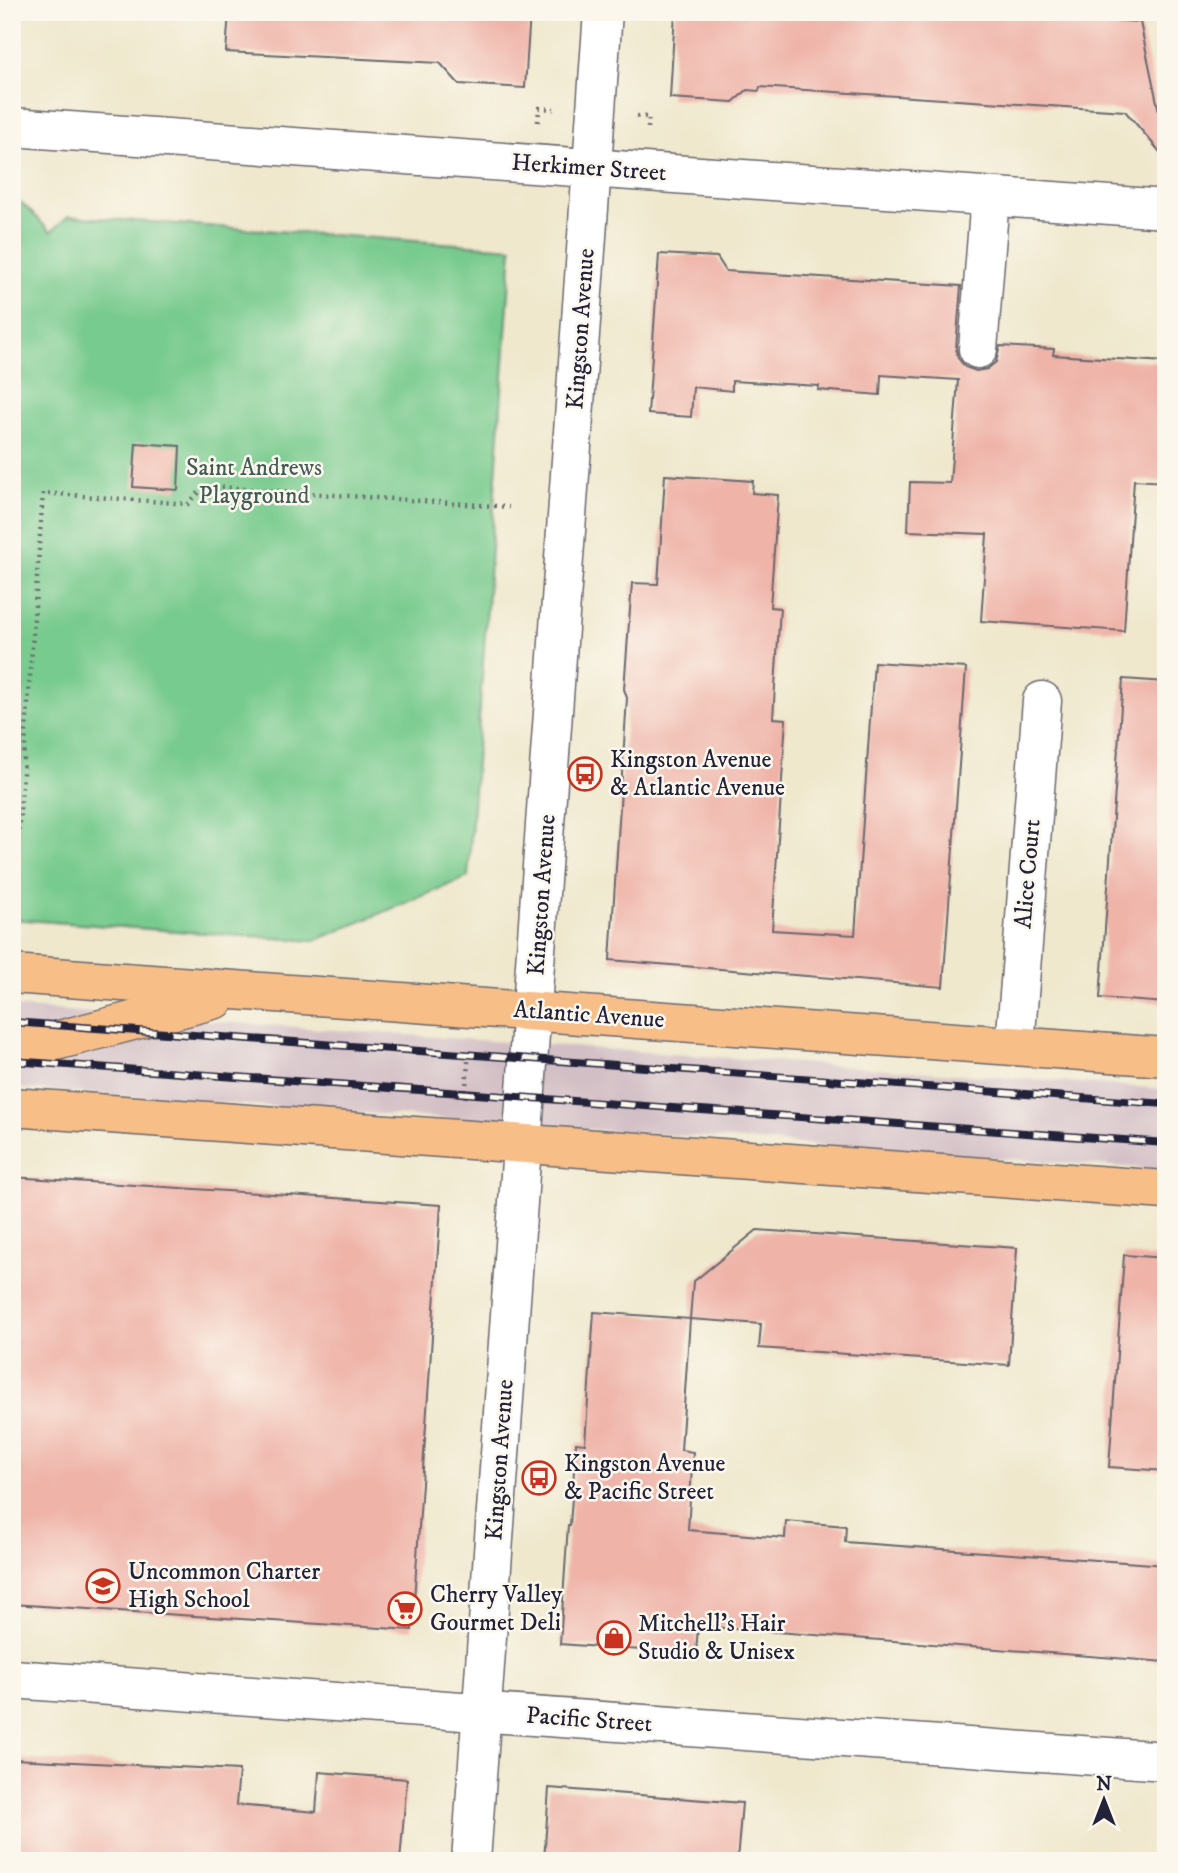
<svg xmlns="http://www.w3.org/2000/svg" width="1178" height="1873" font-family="'IM FELL DW Pica',serif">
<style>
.industrial{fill:#d2bec5}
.green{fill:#78cb8e;stroke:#4d7664;stroke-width:2}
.building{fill:#efb3a8}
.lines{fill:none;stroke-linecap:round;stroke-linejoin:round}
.minor-casing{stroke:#6a676e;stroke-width:41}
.major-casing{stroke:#6a676e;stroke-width:41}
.path{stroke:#6a676e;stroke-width:4.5;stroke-dasharray:2 5;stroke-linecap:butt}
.minor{stroke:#fff;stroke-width:38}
.major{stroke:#f7be88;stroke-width:38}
.rail-casing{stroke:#22223b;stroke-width:8}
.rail{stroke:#fbf7ec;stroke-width:5;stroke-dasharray:16;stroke-linecap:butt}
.labels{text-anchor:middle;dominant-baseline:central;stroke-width:5;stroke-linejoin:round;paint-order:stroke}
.street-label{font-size:24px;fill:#22223b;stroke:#fbf7ec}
.park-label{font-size:24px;fill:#405d58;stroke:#fbf7ec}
.poi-label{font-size:24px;fill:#22223b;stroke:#fbf7ec;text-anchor:start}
</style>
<rect width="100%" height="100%" fill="#fbf7ec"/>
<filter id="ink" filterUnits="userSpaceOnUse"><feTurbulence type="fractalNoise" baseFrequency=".0143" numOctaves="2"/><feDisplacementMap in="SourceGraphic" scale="14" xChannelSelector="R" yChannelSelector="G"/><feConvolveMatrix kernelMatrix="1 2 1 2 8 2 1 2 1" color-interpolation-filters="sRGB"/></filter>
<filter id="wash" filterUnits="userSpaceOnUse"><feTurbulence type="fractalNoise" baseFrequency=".00686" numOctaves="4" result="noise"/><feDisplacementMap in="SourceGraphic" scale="28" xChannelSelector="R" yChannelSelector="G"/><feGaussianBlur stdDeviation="1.57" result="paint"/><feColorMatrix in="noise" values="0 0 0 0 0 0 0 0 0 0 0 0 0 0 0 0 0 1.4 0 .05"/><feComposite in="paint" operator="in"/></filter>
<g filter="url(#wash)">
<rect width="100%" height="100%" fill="#efe8cd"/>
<path class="industrial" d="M12,1007L1166,1089V1170L12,1088Z"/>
<path class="green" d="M12,202L22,203L51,232L68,216L512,248L468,877L314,941L12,919Z"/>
<g id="blocks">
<path class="building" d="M229,12H530L525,88L459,84L440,63L226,52Z
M675,12H1034V15L1140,22L1166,145V159L1125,111L760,87L759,91L747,90L733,102L670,98Z
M659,254L717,257L726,271L961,286L956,348L958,358L965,367L976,371L987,369L996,362L1000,346L1054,349L1053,355L1166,362V482L1134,480L1124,631L981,621L987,534L908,531L910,482L950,483L958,380L881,375L880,395L818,390L819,386L732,381V391L693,387L691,417L648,414Z
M136,443L180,446L178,490L133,487Z
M665,475L753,481L752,493L778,495L770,607L780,608L773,718L786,719L772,930L855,935L874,662L966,668L943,987L610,960L627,698L624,689L632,583L658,584Z
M1123,679L1166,682V1003L1100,998Z
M12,1177L441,1205L412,1630L12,1604Z
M757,1230L1017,1248L1009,1365L759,1348L761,1324L690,1319L681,1450L693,1452L688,1530L785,1538L786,1521L846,1526L845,1542L1166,1565V1662L698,1626L696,1654L560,1644L568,1525H570L576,1443L585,1444L594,1312L690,1319L693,1282Z
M1124,1255L1166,1258V1471L1109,1467Z
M12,1759L239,1770L236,1805L316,1812L319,1772L407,1779L400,1861H12Z
M549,1788L742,1803L737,1861H544Z"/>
</g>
</g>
<g filter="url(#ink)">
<use href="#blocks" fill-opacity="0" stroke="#6a676e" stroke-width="2"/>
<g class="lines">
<defs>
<path id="minor" d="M12,127L1166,209
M978,349L990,197
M1015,1046L1042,701
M12,1679L1166,1761
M471,1861L603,12"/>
<path id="major" d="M12,974L1166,1057
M12,1042L44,1044L216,999
M12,1107L1166,1190"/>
</defs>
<use href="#minor" class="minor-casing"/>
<use href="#major" class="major-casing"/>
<path class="path" d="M637,116L649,117L648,128
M538,122L539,108L554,109
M12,928L43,493L188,504L205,486L509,507
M465,1098L469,1051"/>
<use href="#minor" class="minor"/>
<use href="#major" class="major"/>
<defs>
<path id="rail" d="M12,1022L1166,1104
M12,1061L1166,1143"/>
</defs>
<use href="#rail" class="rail-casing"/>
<use href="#rail" class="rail"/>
</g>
</g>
<defs>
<symbol id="bus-ring" viewBox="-11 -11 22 22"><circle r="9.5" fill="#fbf7ec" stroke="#c8321e" stroke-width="1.5"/><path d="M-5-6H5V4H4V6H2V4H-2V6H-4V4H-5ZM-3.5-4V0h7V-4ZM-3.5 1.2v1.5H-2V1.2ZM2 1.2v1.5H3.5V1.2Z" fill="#c8321e"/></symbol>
<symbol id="school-ring" viewBox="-11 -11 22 22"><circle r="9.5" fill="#fbf7ec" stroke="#c8321e" stroke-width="1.5"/><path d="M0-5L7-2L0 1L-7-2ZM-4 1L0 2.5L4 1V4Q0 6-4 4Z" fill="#c8321e"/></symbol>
<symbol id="supermarket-ring" viewBox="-11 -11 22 22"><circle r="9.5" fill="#fbf7ec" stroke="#c8321e" stroke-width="1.5"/><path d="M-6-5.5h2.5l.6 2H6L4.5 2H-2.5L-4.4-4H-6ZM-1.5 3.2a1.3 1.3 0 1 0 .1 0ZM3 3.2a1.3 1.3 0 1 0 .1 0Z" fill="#c8321e"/></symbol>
<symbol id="shop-ring" viewBox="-11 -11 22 22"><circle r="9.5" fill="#fbf7ec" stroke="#c8321e" stroke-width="1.5"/><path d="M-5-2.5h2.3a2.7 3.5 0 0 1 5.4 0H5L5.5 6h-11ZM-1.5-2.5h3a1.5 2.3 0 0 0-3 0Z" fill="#c8321e"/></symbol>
</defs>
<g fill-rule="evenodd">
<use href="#bus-ring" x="566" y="755" width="38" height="38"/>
<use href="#bus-ring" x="520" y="1459" width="38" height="38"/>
<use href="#school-ring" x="84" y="1567" width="38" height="38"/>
<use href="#supermarket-ring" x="386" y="1590" width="38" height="38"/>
<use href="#shop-ring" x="595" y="1619" width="38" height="38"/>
</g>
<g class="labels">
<g class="street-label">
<text transform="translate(589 168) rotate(4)">Herkimer Street</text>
<text transform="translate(581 329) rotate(-86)">Kingston Avenue</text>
<text transform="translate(1028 874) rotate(-85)">Alice Court</text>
<text transform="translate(542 895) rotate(-86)">Kingston Avenue</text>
<text transform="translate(589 1015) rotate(4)">Atlantic Avenue</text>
<text transform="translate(500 1460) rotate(-86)">Kingston Avenue</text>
<text transform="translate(589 1720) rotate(4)">Pacific Street</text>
</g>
<g class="park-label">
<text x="254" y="468">Saint Andrews<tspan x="254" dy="28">Playground</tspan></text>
</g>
<g class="poi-label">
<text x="610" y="760">Kingston Avenue<tspan x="610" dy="28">&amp; Atlantic Avenue</tspan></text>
<text x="564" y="1464">Kingston Avenue<tspan x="564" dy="28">&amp; Pacific Street</tspan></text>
<text x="128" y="1572">Uncommon Charter<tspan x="128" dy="28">High School</tspan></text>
<text x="430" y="1595">Cherry Valley<tspan x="430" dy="28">Gourmet Deli</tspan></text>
<text x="638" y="1624">Mitchell's Hair<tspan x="638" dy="28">Studio &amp; Unisex</tspan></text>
</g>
</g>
<rect width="1178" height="1873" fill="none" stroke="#fbf7ec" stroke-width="42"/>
<g transform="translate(1104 1800)" stroke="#fbf7ec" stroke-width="5" paint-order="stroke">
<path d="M0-5L12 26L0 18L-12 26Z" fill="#22223b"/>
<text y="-10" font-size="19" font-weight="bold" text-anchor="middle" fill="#22223b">N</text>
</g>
</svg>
